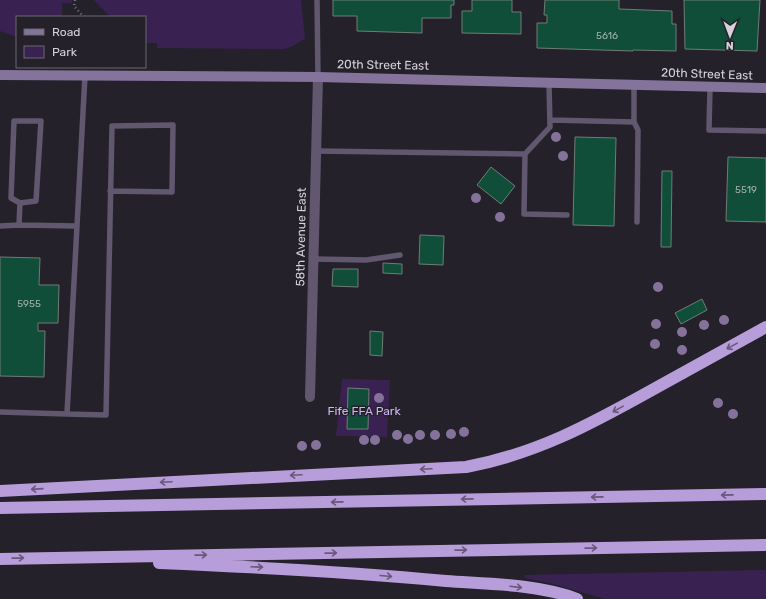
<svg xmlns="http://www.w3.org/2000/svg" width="766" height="599" font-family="Rubik,sans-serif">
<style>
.green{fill:#392252}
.building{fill:#104e39;stroke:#6e7d76}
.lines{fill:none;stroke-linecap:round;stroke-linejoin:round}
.path{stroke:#79757e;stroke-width:2.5;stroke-dasharray:1 3;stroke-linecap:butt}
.lane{stroke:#61576f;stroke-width:5.5}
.street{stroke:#61576f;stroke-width:10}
.secondary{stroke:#84739a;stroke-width:10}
.highway{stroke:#b79dd9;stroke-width:12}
.tree{fill:#84729b}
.oneway{stroke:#675979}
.labels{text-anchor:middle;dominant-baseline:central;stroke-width:3;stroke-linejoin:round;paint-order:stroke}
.number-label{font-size:10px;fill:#a4b1b1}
.street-label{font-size:12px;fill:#d5d2d9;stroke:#25212b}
.park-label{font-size:12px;fill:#d1b4f6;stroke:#25212b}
</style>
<rect width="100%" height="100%" fill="#25212b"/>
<path class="green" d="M0,0H72V3H62V17H17V37L0,31Z
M94,0H301L305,39C296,43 292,48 283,49L157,48V43H145V17H110Z
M342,379L390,380L387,437L336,436Z
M766,570V599H605L554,584L525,578L524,575Z"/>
<path class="building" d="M333,0H454V5H451V18H422V33L357,31V16H333Z
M472,0H512V12H521V34L462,33V11H472Z
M545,0H619V9L672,11V24H676V51L633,50V51L537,48V23H547V15H544Z
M684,0H760L757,51L685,49Z
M575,137L616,138L614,226L573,225Z
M728,157L766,158V222L726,221Z
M491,167L515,186L501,204L477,185Z
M662,171H672L671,247H661Z
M420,235L444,236L443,265L419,264Z
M0,257L40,258L39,285H59L58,323H38V331H45L44,377L0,376Z
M383,263L402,264V274L383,273Z
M333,269H358V287L332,286Z
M702,299L707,310L681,324L675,313Z
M370,331L383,332L382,356L370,355Z
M348,388L369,389L368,429H347Z"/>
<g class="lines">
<path class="path" d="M75,0L74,6L84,17"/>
<path class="lane" d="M317,0L318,77
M549,83L550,127L525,154L524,214L567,215
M634,85V122L638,130L637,222
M710,87L709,130L766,131
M550,120L634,122
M14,121H41L36,201L20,203L11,198Z
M316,151L525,154
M19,225L76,226
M0,226L19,225L20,203
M314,259L366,260L400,255
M0,412L67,414L85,75
M67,414L106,415L112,126L173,125L172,192L110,191"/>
<path class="street" d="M310,397L318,77"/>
<path class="secondary" d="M0,75L318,77L766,88"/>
<path class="highway" d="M0,491L466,467C536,454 591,424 652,390C690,369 728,348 766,327
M0,508L766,494
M0,559L766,545
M159,563C255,567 350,572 446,581C487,584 539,584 577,599"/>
</g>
<g class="tree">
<circle cx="556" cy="137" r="5"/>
<circle cx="563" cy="156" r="5"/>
<circle cx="476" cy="198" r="5"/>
<circle cx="500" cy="217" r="5"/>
<circle cx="658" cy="287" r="5"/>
<circle cx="724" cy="320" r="5"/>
<circle cx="656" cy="324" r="5"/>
<circle cx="704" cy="325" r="5"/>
<circle cx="682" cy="332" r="5"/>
<circle cx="655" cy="344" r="5"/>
<circle cx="682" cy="350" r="5"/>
<circle cx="379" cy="398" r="5"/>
<circle cx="718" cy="403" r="5"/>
<circle cx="733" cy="414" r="5"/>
<circle cx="464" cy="432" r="5"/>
<circle cx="451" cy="434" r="5"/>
<circle cx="397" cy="435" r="5"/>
<circle cx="420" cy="435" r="5"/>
<circle cx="435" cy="435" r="5"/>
<circle cx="408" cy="439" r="5"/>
<circle cx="364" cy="440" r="5"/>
<circle cx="375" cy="440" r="5"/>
<circle cx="316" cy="445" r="5"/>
<circle cx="302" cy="446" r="5"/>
</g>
<defs><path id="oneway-shaft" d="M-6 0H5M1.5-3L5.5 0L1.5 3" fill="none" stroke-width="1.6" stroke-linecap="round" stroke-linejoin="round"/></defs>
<g class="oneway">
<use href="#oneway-shaft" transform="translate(732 346) rotate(151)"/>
<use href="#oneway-shaft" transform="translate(618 409) rotate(151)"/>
<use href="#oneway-shaft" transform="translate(426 469) rotate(177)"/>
<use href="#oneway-shaft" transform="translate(296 475) rotate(177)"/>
<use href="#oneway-shaft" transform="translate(166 482) rotate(177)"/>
<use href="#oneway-shaft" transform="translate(37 489) rotate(176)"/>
<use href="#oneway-shaft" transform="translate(727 495) rotate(179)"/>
<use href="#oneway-shaft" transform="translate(597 497) rotate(179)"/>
<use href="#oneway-shaft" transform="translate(467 499) rotate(179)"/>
<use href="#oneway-shaft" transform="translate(337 502) rotate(179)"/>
<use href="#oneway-shaft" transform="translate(591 548) rotate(-1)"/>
<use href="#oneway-shaft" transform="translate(461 550) rotate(-1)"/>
<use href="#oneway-shaft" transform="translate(331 553) rotate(-1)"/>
<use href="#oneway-shaft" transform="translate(201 555) rotate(-1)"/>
<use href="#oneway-shaft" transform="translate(18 558) rotate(-1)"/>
<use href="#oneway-shaft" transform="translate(257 567) rotate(2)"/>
<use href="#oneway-shaft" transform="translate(386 576) rotate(5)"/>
<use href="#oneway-shaft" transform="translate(516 587) rotate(7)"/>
</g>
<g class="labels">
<g class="number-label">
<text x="607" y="36">5616</text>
<text x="746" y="190">5519</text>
<text x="29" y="304">5955</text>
</g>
<g class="street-label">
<text transform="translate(383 65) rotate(1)">20th Street East</text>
<text transform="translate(707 74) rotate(2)">20th Street East</text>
<text transform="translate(301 237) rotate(-89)">58th Avenue East</text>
</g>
<g class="park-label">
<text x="364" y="411">Fife FFA Park</text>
</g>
</g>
<rect x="16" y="16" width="130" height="52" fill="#25212b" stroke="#6b6871"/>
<rect x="24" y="29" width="20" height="6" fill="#84739a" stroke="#6b6871"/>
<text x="52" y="36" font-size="12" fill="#d5d2d9">Road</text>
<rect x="24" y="46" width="20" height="12" fill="#392252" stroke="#6b6871"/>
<text x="52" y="56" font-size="12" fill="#d5d2d9">Park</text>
<g transform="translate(730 36) rotate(181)" stroke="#25212b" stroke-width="3" paint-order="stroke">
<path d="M0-3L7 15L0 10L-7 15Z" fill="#d5d2d9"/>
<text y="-6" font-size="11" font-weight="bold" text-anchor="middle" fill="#d5d2d9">N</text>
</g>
</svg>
